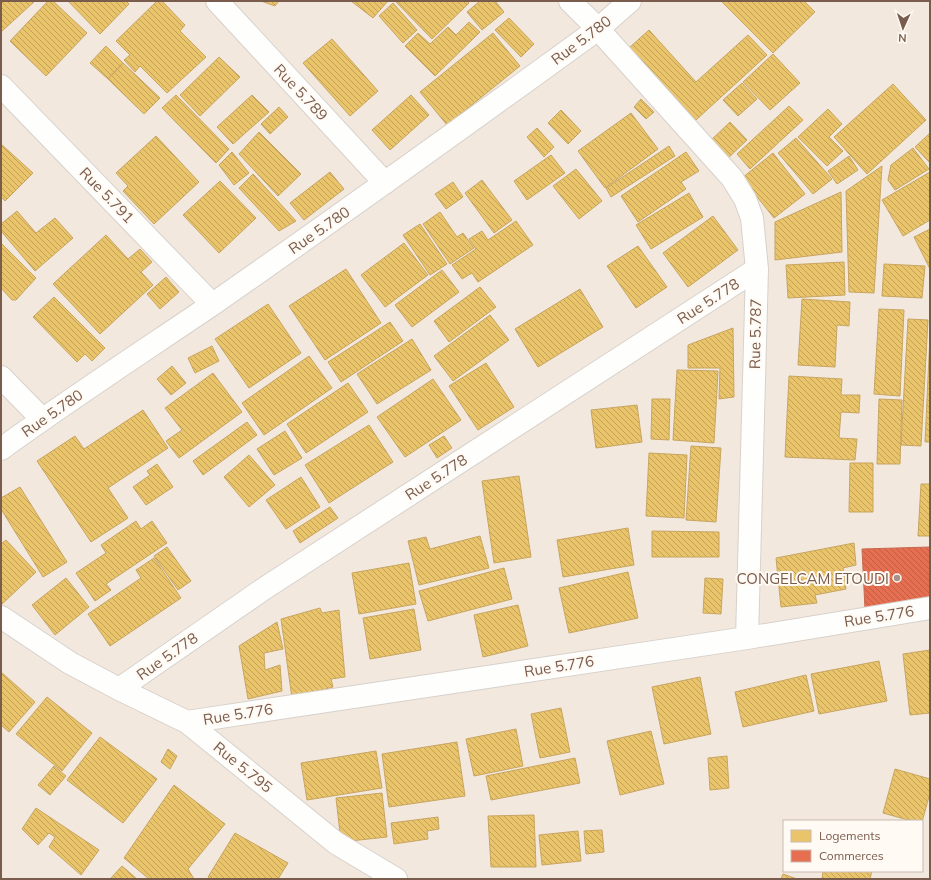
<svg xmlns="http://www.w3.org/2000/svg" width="931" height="880" font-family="Mulish,sans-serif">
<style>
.residential{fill:#f2e8de;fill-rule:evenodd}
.homes{fill:url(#homes-back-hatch);stroke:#c8a561}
.shops{fill:url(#shops-back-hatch);stroke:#c66950}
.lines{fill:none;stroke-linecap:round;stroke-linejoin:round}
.minor-casing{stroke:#d7d1cb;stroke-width:24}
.minor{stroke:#fefefd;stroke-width:22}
.poi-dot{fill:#a69286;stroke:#fffaf3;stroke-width:1.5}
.labels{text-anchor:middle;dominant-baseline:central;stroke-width:4;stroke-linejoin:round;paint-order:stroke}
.street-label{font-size:15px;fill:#7a5c4d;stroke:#fffaf3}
.poi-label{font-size:15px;fill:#7a5c4d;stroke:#fffaf3;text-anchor:end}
</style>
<defs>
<pattern id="homes-back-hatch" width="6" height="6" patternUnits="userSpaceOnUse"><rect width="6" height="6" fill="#e9c46a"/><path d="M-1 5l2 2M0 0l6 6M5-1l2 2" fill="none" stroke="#c2a259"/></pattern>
<pattern id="shops-back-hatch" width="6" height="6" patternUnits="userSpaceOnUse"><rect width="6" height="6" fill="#e76f51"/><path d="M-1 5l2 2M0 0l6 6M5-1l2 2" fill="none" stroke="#c05e45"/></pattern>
</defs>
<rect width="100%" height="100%" fill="#f9f5f0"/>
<path class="residential" d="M1,1H930V879H1ZM784,821H922V871H784Z"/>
<path class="homes" d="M1,1H35L1,32Z
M48,1H53L87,33L46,76L10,41Z
M68,1H126L129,4L100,34Z
M157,1H162L185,25L180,31L206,57L167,93L140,66L135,72L124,60L130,55L116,41Z
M261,1H279L275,6Z
M351,1H388L373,18Z
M395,1H467L469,3L432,39Z
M480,1H495L504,12L482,30L467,12Z
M721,1H804L815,12L773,53Z
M393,3L417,30L403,43L379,16Z
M509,18L534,44L521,57L495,30Z
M469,22L480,32L435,76L405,46L418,33L430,44L448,27L456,35Z
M649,30L696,82L748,35L767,55L696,120L629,48Z
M493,33L520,66L447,125L420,92Z
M332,39L378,91L350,116L303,63Z
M106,46L123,63L108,79L90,63Z
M773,54L800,83L770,110L743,82Z
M219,57L240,77L200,116L180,95Z
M123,63L160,98L144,114L108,79Z
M742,83L757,99L738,116L723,100Z
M893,84L926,120L867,174L834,137Z
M176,95L229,149L216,163L162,108Z
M252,95L269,112L233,144L217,127Z
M411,95L429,115L390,150L372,130Z
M641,99L654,112L646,119L634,107Z
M789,106L803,120L750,169L737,154Z
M279,107L288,117L270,134L261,124Z
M828,109L842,124L829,137L843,151L827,166L798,137Z
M561,110L581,131L568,144L548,123Z
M631,113L658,149L605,188L578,151Z
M730,122L747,140L725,161L708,143Z
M537,128L554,147L544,157L527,137Z
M259,132L301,174L278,196L239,154Z
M930,133V163L915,147Z
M156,136L199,182L154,224L123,191L128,186L116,173Z
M796,138L832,179L813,194L778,153Z
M1,144L33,173L5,201L1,197Z
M669,146L675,156L611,197L606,188Z
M913,148L929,169L895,190L888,180L891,165Z
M232,152L249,173L234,185L219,165Z
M686,152L699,171L681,182L686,189L638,222L621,196Z
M773,153L805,194L774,218L742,178Z
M551,155L565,173L527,200L514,181Z
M849,156L858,170L837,184L828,171Z
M882,166L874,293L849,292L846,191Z
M576,169L602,201L579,219L553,186Z
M330,172L344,189L304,220L290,203Z
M930,172V220L903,236L882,200Z
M253,174L296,221L279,231L239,188Z
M482,180L512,220L494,233L465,193Z
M220,181L256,218L219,253L183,215Z
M453,182L463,197L446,209L435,194Z
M841,192L842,252L775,260V222Z
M689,193L703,217L651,249L636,225Z
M17,211L36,233L55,218L73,238L35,271L1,231V224Z
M440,212L457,237L463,233L474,248L450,264L423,224Z
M713,216L738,250L688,287L663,253Z
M516,221L533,245L478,282L472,273L462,279L452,265L476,249L469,239L482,231L488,240Z
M420,224L447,264L430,275L403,235Z
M930,229V269L914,237Z
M106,235L128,259L140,249L152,262L141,272L153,285L100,334L53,284Z
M1,243L36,278L16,300H12L1,288Z
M404,243L428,275L385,307L361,275Z
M638,246L667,287L636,308L607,266Z
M844,262L845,295L788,298L786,265Z
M884,264L925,266L922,298L882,296Z
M346,269L381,323L325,360L289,306Z
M442,270L459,292L412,327L395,305Z
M166,277L179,292L160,309L147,294Z
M480,287L496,307L449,342L434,321Z
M580,289L603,327L538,367L515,329Z
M54,297L105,348L92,361L85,354L77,362L33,317Z
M802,299L850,302L849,326L837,325L835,367L798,365Z
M268,304L301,353L249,388L215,339Z
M879,309L904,310L900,396L874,394Z
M490,315L509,340L453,381L434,356Z
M908,319L928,320L921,446L901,445Z
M390,322L403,341L341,382L328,362Z
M733,328L734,397L719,399L720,368H688V345Z
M930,335V442H925Z
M412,339L431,370L377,404L357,374Z
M212,346L219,361L195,373L188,358Z
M309,356L332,388L264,435L242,403Z
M486,363L514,407L478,430L449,386Z
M172,366L186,383L171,395L157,379Z
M677,370L718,371L714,443L673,440Z
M213,373L242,412L179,458L166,441L182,430L165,408Z
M789,376L842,379L841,395H860L859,413L841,412L839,438L857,439L855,460L785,457Z
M433,379L461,420L405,457L377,417Z
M348,383L368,412L306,453L287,424Z
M652,399H670L669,440L651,439Z
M879,399L902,400L900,464H877Z
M637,405L642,442L596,448L591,410Z
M143,410L168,448L108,488L128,518L91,542L37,461L75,436L84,449Z
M247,422L257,435L203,475L193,461Z
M369,425L393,462L329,503L305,465Z
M285,431L302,458L274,475L257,449Z
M444,436L452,448L437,458L429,445Z
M691,446L721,448L716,522L686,520Z
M649,453L687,455L684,518L646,516Z
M249,455L275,485L249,507L224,477Z
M850,463H873V512H849Z
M157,464L173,487L146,505L133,487L150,475L147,471Z
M519,476L531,557L494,563L482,481Z
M301,477L320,507L286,529L266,500Z
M921,484H930V536H918Z
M20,487L67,562L43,577L1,509V498Z
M330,507L338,518L300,543L293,531Z
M136,521L141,529L152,521L167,543L106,584L111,590L95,601L76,573L106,553L101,545Z
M628,528L634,565L563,577L557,540Z
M652,531L719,532V557H652Z
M480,536L489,568L419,585L408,541L426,537L430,549Z
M6,540L36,572L1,605V544Z
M854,543L856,565L843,568L846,589L815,595L817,603L781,607L776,558Z
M167,547L191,581L178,590L154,556Z
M154,558L181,598L110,646L88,614L141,578L136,570Z
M409,563L416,604L359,614L352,573Z
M504,568L512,599L428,621L419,591Z
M628,572L638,618L569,633L559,588Z
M66,578L89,607L55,635L32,605Z
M705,578L723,579L721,614L703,613Z
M518,605L528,646L483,657L474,615Z
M320,608L322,613L339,610L345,677L331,679L333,687L292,698L281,619Z
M414,609L421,650L370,659L363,618Z
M277,622L283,649L264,653L265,670L280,665L282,691L248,699L239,646Z
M930,650V713L910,715L903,654Z
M879,661L887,701L819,714L811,674Z
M1,672L35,702L9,732L1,725Z
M806,675L814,711L743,727L735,692Z
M700,677L711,734L664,744L652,687Z
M47,697L92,733L62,771L16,734Z
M561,708L570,752L540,758L531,714Z
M516,729L523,766L474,776L466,739Z
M651,731L664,784L620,795L607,741Z
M100,737L157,779L123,823L67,780Z
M457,742L465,796L389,807L382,754Z
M168,749L177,756L170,769L161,762Z
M376,751L382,788L307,800L301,763Z
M727,756L729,788L710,790L708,758Z
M575,758L580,783L491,800L486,776Z
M54,766L66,776L50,795L38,785Z
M895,769L930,779V793L922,822V821H912L883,813Z
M174,785L225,824L188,869L194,879H149L124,858Z
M382,793L387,837L341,842L336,798Z
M36,808L99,850L81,875L49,847L55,837L49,833L38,845L22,829Z
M534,815L536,867H491L488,816Z
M438,817L439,829L427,831L428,839L394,844L391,823Z
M602,830L604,852L586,854L584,831Z
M578,831L581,861L542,865L539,835Z
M235,833L288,863L278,879H211L208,877Z
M122,866L137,879H110Z
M823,871H872L870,879H822Z
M783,874L797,879H781Z"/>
<path class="shops" d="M930,547V606L865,609L862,549Z"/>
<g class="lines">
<defs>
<path id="minor" d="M217,1L385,183
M570,1L598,29L732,178L745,199L752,218L757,269L747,638
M1,86L212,304
M1,377L42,419
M1,449C70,399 142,352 213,304C342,214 470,122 598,29L630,1
M1,617L70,663L119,689L187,722L336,843L396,879
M119,689L265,588L757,269
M187,722L747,638L930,608"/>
</defs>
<use href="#minor" class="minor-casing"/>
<use href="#minor" class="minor"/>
</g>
<circle class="poi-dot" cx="897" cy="578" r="4"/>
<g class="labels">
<g class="street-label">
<text transform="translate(581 40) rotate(-37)">Rue 5.780</text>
<text transform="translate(301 92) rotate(47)">Rue 5.789</text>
<text transform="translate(107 195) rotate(46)">Rue 5.791</text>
<text transform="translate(319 230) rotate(-35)">Rue 5.780</text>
<text transform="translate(708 301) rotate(-33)">Rue 5.778</text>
<text transform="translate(755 334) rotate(-89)">Rue 5.787</text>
<text transform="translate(52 413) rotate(-35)">Rue 5.780</text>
<text transform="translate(436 477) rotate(-33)">Rue 5.778</text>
<text transform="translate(879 616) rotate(-9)">Rue 5.776</text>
<text transform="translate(167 656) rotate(-35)">Rue 5.778</text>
<text transform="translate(559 666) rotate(-9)">Rue 5.776</text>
<text transform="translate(238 714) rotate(-9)">Rue 5.776</text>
<text transform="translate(243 767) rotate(39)">Rue 5.795</text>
</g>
<g class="poi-label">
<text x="889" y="578">CONGELCAM ETOUDI</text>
</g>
</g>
<rect width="931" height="880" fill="none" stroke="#7a5c4d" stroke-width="4"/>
<rect x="783" y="820" width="140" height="52" fill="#fffaf3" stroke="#cabbb1"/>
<rect x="791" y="830" width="20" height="12" fill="#e9c46a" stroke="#cabbb1"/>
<text x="819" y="840" font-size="12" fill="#7a5c4d">Logements</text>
<rect x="791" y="850" width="20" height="12" fill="#e76f51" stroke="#cabbb1"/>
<text x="819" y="860" font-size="12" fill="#7a5c4d">Commerces</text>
<g transform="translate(903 28) rotate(183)" stroke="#fffaf3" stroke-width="3" paint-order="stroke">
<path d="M0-3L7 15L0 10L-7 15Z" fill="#7a5c4d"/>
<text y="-6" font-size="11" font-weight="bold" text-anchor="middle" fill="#7a5c4d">N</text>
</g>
</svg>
